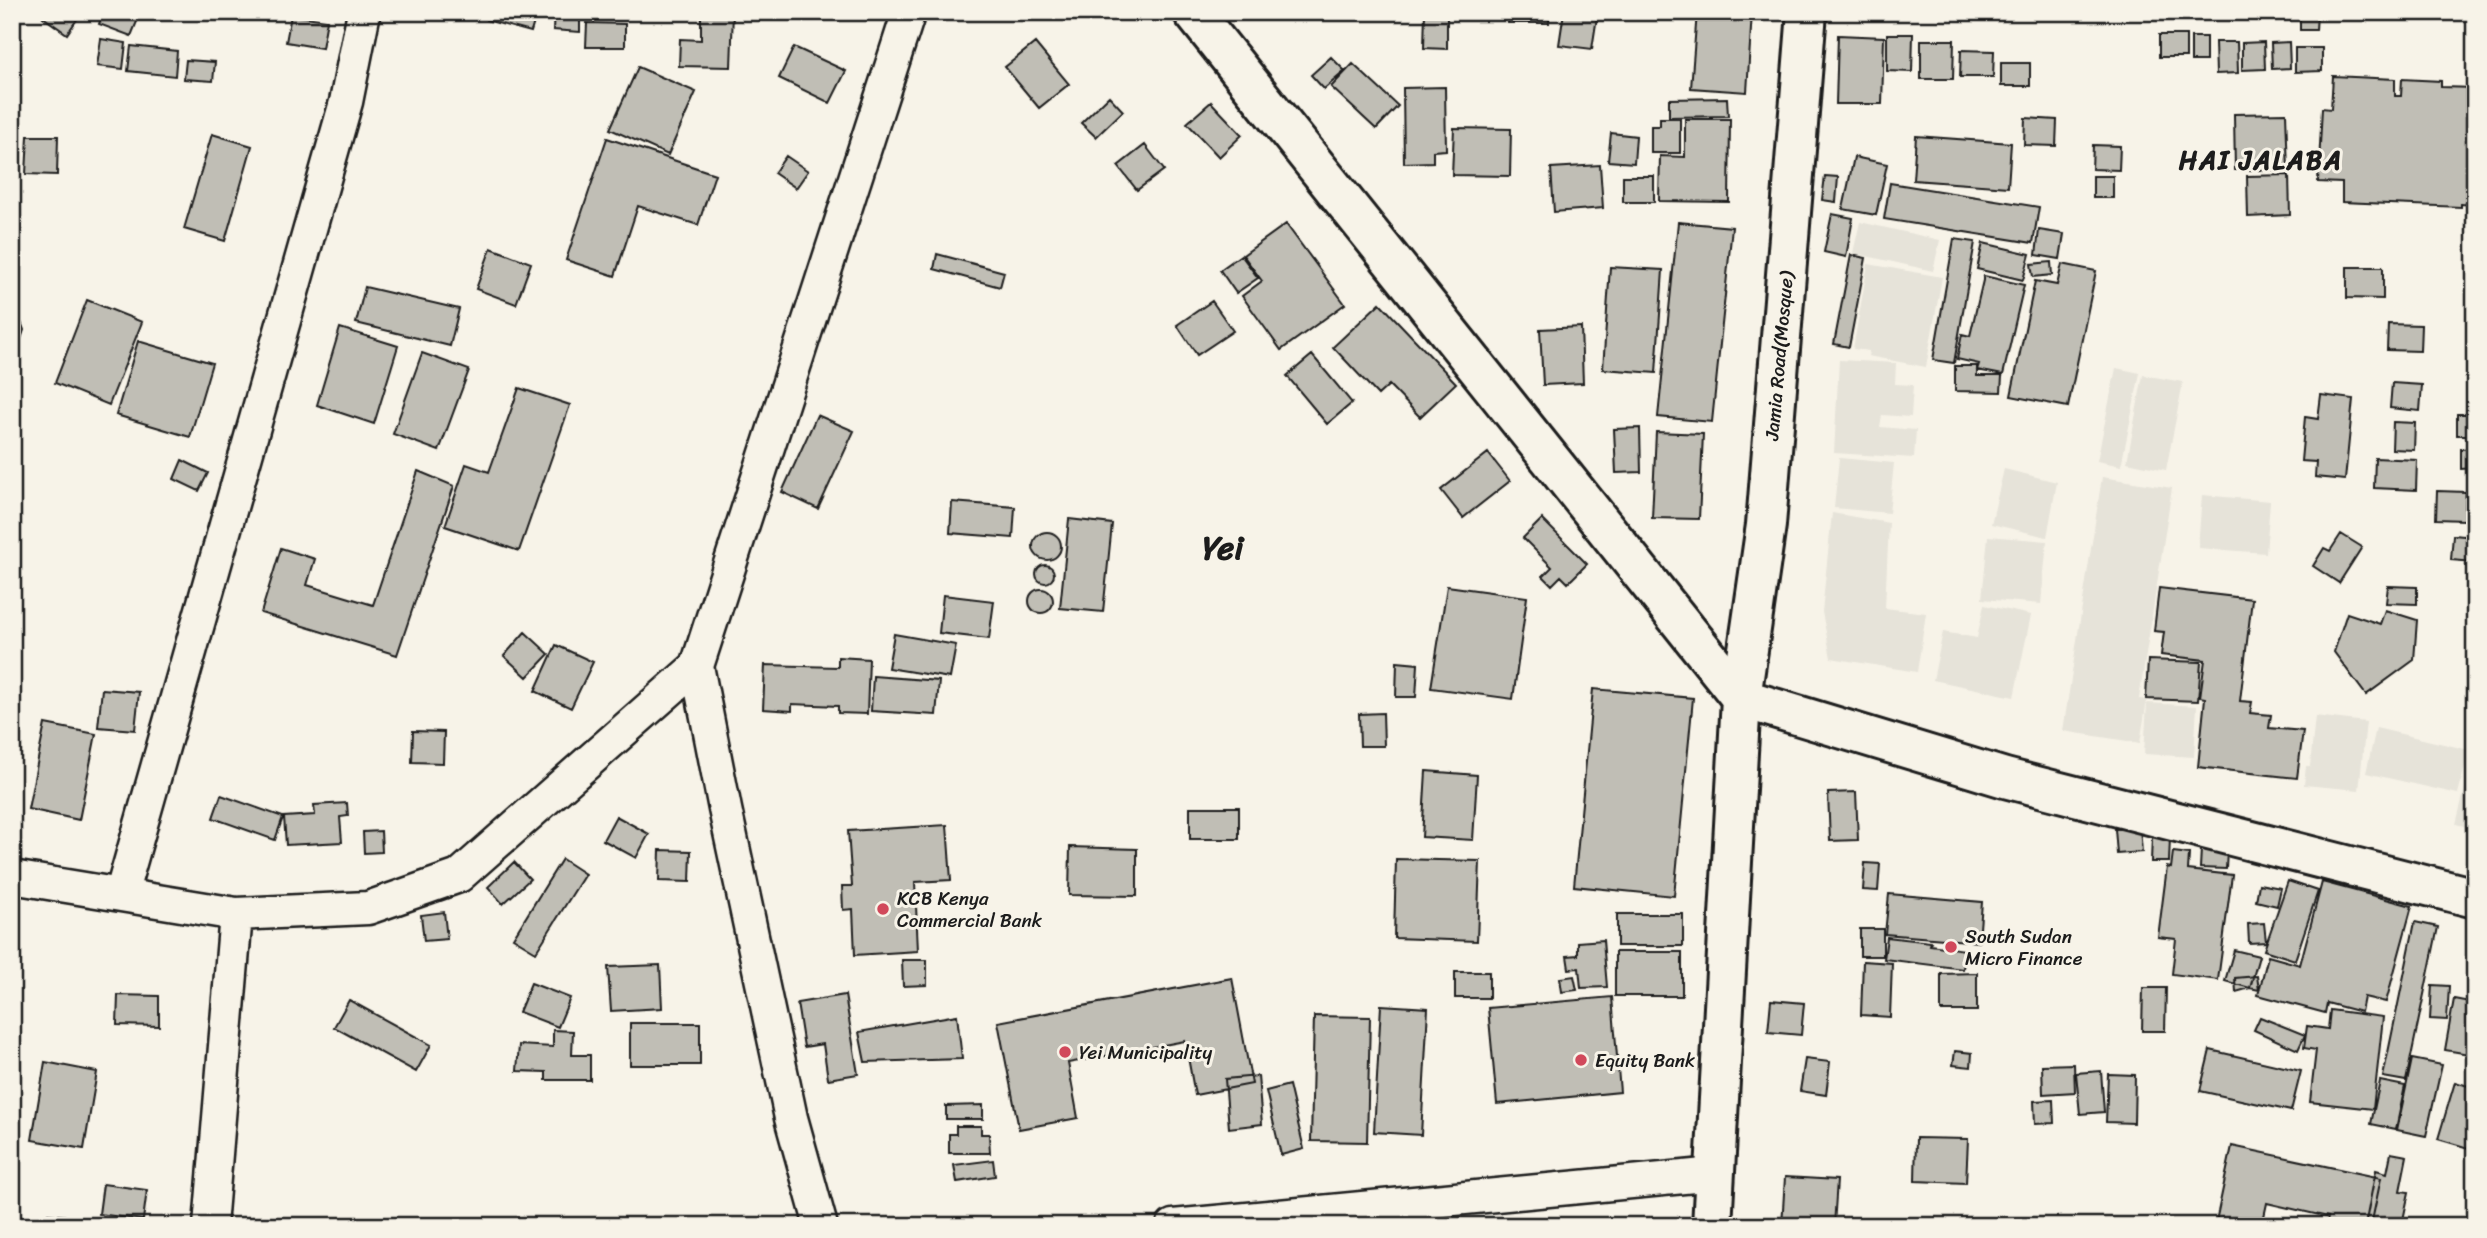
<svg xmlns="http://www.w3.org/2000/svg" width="2487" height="1238" font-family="Sriracha,sans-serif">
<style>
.built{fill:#e6e3d9}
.building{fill:#c0beb5;stroke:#1c1c1c;stroke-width:2}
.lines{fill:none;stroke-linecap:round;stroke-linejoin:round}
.street-casing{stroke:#1c1c1c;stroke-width:37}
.secondary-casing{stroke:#1c1c1c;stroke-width:44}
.primary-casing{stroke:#1c1c1c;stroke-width:44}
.street{stroke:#f7f3e8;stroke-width:32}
.secondary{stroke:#f7f3e8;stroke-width:38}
.primary{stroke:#f7f3e8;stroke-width:38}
.poi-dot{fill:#d1495b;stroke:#f7f3e8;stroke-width:2.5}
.labels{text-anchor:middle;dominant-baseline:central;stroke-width:6;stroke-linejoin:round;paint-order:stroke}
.street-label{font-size:19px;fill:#1c1c1c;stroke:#f7f3e8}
.poi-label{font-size:19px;fill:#1c1c1c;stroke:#f7f3e8;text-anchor:start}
.district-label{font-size:26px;font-weight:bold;letter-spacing:2px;fill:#1c1c1c;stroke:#f7f3e8}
.town-label{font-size:33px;font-weight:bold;fill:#1c1c1c;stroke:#f7f3e8}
</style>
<rect width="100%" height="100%" fill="#f7f3e8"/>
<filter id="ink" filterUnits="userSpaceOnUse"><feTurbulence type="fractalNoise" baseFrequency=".0143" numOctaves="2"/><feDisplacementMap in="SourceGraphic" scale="14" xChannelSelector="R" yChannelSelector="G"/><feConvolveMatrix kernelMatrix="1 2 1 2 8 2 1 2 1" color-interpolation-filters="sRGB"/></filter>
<g filter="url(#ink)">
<path class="built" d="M1860,222L1940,240L1933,271L1853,253Z
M1868,264L1942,277L1926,367L1868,356L1869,351L1853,349Z
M1839,360L1896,363L1895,384L1913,385L1911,417L1882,415L1880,427L1916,430L1914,458L1834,453Z
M2116,368L2140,373L2121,466L2097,461Z
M2143,375L2183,382L2166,470L2127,462Z
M1839,458L1894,463L1889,513L1834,508Z
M2004,469L2057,482L2047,537L1991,524Z
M2102,477L2172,488L2139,699L2147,700L2140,743L2063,731Z
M2202,495L2270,501L2266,553L2198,548Z
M1832,513L1889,523L1885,608L1926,613L1917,672L1831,658L1822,612Z
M1988,536L2047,541L2041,604L1982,599Z
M1984,605L2031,615L2014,697L1933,680L1943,632L1977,638Z
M2147,703L2197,706L2194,757L2144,754Z
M2315,716L2366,722L2359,790L2304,785L2306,766H2310Z
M2376,728L2469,750L2458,794L2366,773Z
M2473,756H2475V829L2456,824Z"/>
<path class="building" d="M47,12H82L67,34L43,17Z
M103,12H141L131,36L99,24Z
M488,12H537L531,32L486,20Z
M554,12H615L614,17L580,16V32L553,30Z
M701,12H733L731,67L679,66L680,39L701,40Z
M1425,12H1447V49L1424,48Z
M1508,12H1549V23H1508Z
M1564,12L1597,17L1592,49L1559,45Z
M1697,12H1752L1747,92L1691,88Z
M2300,13H2317L2316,30H2300Z
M291,15L327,20L322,48L286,42Z
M587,23L625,24V47H586Z
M1887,34H1913L1912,72L1887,71Z
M1838,35L1884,37L1882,104H1836Z
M2159,35H2186V57H2159Z
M2191,37H2206V61H2191Z
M101,39L126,43L123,69L97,66Z
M1921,40H1954L1953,79H1921Z
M2215,42H2237L2238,73L2216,74Z
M2264,42L2265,69L2242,70V43Z
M2289,42L2290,68L2272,69L2271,43Z
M1035,43L1069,84L1039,108L1005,67Z
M131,46L177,51L175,76L128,71Z
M794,47L846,71L830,103L779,78Z
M2295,48H2322V71L2295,72Z
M1961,50L1994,51L1993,77H1960Z
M1331,57L1345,71L1324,89L1311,75Z
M186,60L215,62L213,81L184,79Z
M2001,63H2030V86H2001Z
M1353,64L1398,106L1376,129L1331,87Z
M638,67L696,92L668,155L610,129Z
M2333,76L2395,79V96H2401L2402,79L2441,81V87L2475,88V205L2461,204V207L2342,202V183L2318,182L2322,108L2331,109Z
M1445,87L1446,150L1433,151V162L1404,163L1403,88Z
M1109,96L1123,111L1096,137L1081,123Z
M1727,98L1728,116L1669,117V99Z
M1211,102L1242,135L1219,157L1187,123Z
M2286,113L2288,170H2235L2234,114Z
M1660,118H1680V153H1651V126H1660Z
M2025,118L2057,120L2056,146L2024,145Z
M1685,119H1730L1729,202L1659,201L1660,156L1685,157Z
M1454,128L1511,129L1510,176L1452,175Z
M1611,133L1636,136L1634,163L1608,161Z
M212,134L252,146L225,241L184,229Z
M28,136H58L57,175L26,174Z
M1916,136L2011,143L2008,187L1913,180Z
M607,138L715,174L698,225L638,206L615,276L566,260Z
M1145,145L1164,170L1137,190L1118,166Z
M2093,145L2120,146L2119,170L2092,169Z
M786,156L808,171L796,188L774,173Z
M1854,157L1887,164L1876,215L1843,209Z
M1600,165L1603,208L1554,212L1551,168Z
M2289,175L2290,215L2248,217L2247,176Z
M1623,176H1654V202H1623Z
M1825,176L1838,177L1836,202L1822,200Z
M2093,176H2113V198H2093Z
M1890,183L2039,207L2033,243L1884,219Z
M1832,214L1853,218L1846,257L1824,252Z
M1678,222L1732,227L1712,422L1658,417Z
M1286,224L1345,304L1281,350L1242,296L1262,281L1243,255Z
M2039,230L2064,234L2060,259L2036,255Z
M1954,239L1975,242L1954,363L1933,360Z
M1983,243L2030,254L2023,280L1977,269Z
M491,248L531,263L516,304L476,289Z
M937,254L1004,272L1000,287L934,269Z
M1241,255L1258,278L1236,293L1220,270Z
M1851,255L1866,258L1849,347L1834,344Z
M2051,262L2052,275L2033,277L2031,264Z
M2062,264L2096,271L2068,407L2011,396L2035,281L2057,285Z
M1610,267L1663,270L1656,373L1603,369Z
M2347,267H2383V299L2347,298Z
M1984,276L2024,285L2003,375L1977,370L1979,364L1957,359L1962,334L1970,336Z
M365,287L459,309L450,346L356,323Z
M87,300L142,322L109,405L55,383Z
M1212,301L1233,331L1197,355L1177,325Z
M1380,303L1456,383L1420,417L1389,385L1378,395L1333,347Z
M12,318L21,322L24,330L20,342L12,345Z
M2388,324L2421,325L2420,351L2387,350Z
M1581,327L1583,383L1543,385L1540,329Z
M340,328L398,346L374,424L317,405Z
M138,341L212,363L190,437L116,415Z
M422,353L469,370L439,451L393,434Z
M1312,355L1352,403L1327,424L1287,376Z
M1955,366H1977V376H2002L2001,392L1955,391Z
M2392,383L2422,385L2420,411L2390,408Z
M519,388L570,405L519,551L445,526L466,464L489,472Z
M2321,395L2353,399L2345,480L2315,477L2316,462L2301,461L2305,417L2318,419Z
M2457,414H2475V435H2457Z
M817,415L854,431L818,509L782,492Z
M2393,422L2415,423L2414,450L2392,449Z
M1640,428L1641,472L1616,473L1614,429Z
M1656,432L1703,434L1699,519L1652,518Z
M2475,448V468L2461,469V449Z
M1488,453L1510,481L1463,518L1441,490Z
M2375,458L2417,460L2416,490L2374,488Z
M182,460L208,473L199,491L174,479Z
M418,471L454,486L397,655L261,613L281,548L315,559L307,585L373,605Z
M2437,491L2466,492L2465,520L2436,519Z
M952,502L1015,507L1013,538L950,533Z
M1069,519L1112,524L1103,612L1060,608Z
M1542,519L1587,564L1568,583L1561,576L1552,585L1543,576L1552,567L1523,538Z
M1033 546a14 14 0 1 1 28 0a14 14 0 1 1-28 0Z
M2341,534L2362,547L2339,583L2313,566L2324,548L2330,551Z
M2453,535L2475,537V562L2451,560Z
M1036 574a9 9 0 1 1 18 0a9 9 0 1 1-18 0Z
M1447,586L1527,597L1513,699L1431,688Z
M2388,586L2417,587V604L2386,603Z
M2159,588L2252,599L2240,701L2252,702L2250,713L2271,715L2269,728L2303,731L2297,778L2198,767L2205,698L2200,697L2205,660L2161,655L2164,632L2154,631Z
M1029 601a12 12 0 1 1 24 0a12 12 0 1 1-24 0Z
M943,595L994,601L989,639L939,633Z
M2385,610L2417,620L2414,660L2366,695L2334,652L2347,613L2380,624Z
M525,632L549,654L527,677L504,656Z
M894,634L956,645L950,678L888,668Z
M556,645L593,662L571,708L535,691Z
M838,657L869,659L867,714L838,713V706L792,704V711L763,709L765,665L838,667Z
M2148,660L2201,662L2198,701L2146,699Z
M1397,662L1418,664L1416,697H1396Z
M873,676L939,681L936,715L871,711Z
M102,689L139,692L135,730L98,727Z
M1593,689L1693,698L1674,896L1574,886Z
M1383,713L1384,746H1360L1359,714Z
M45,724L96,734L79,820L28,809Z
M413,731L444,732L443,763L412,762Z
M1426,771L1477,775L1473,840L1422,837Z
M1856,792L1858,840L1830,841L1828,793Z
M221,795L283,817L275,840L213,818Z
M347,803L348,816L340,817L342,842L286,845L284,817L315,815L314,805Z
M1190,807H1239V839H1190Z
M616,816L649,834L636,858L603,840Z
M947,825L951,880L915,882L918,951L855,955L853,909L843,910L842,886H852L848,831Z
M2140,828L2142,852L2117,854L2115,829Z
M381,831L382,852L364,853L363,832Z
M2152,836L2170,837L2169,862H2151Z
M1070,847L1137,849V896L1069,895Z
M2201,849L2227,850L2226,869L2200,868Z
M660,850L691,851L690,882L659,881Z
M2173,852L2189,854L2188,870L2232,875L2218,980L2172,974L2176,939L2158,937L2167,867L2171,868Z
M562,859L585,874L536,952L513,938Z
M1396,859L1480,861L1477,941L1394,938Z
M514,862L530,879L503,904L488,887Z
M1865,863L1880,864L1878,891L1863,890Z
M2288,881L2318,891L2295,960L2264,950Z
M2322,882L2412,906L2386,1002L2364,997L2361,1012L2327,1003L2325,1013L2258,995L2268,956L2300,965Z
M2259,884L2281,888L2277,906L2256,901Z
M1889,894L1982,902L1979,942L1885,934Z
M444,912L447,939L424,941L421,915Z
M1617,914H1683V946H1617Z
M2415,922L2438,927L2406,1081L2383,1077Z
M2264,923L2266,942L2249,943L2248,924Z
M1860,929H1883V956H1860Z
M1887,937L1931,942L1930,945L1965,950L1963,969L1884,959Z
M1603,940L1607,987L1581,988L1579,968L1569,969L1567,956L1578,955V942Z
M2234,950L2259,956L2250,988L2225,981Z
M1615,952H1682V996H1615Z
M902,960H927V985L903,986Z
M1863,961L1892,963L1890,1017L1861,1015Z
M660,965L662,1008L611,1011L608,967Z
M1455,972H1489V998H1455Z
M1977,973V1011H1941V974Z
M1574,976L1577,990L1562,992L1560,978Z
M2257,976L2259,990L2250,988L2236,992L2235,978Z
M1232,978L1252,1084L1195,1095L1185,1041L1068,1063L1078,1118L1019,1129L998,1022Z
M531,983L570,998L558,1027L519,1012Z
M2432,985L2449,986L2447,1020L2430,1019Z
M2143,988H2166L2165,1031H2142Z
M118,995L159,996V1026L117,1025Z
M845,995L858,1074L828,1079L823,1044L804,1047L797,1003Z
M1612,997L1620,1092L1497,1104L1488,1008Z
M2454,999L2475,1003V1055L2445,1050Z
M349,1000L431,1045L416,1072L334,1027Z
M1771,1000L1804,1003L1801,1035L1768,1032Z
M1381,1005L1428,1008L1421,1135L1374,1132Z
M2330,1010L2383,1017L2373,1109L2310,1102L2316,1050L2304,1048L2307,1026L2328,1029Z
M957,1015L962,1059L865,1062L859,1032Z
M1314,1016L1370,1017L1367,1142L1311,1141Z
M2260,1017L2305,1035L2298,1050L2254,1030Z
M630,1023H700V1065H630Z
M553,1030L573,1031L572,1055H590V1080H546V1072L517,1071L519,1045L553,1047Z
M2210,1050L2301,1071L2291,1111L2200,1091Z
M1955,1051L1972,1053L1971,1067L1953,1065Z
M1805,1059L1830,1062L1826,1095L1800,1091Z
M2412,1059L2442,1065L2426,1136L2397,1130Z
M45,1062L97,1072L84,1149L32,1140Z
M2074,1064L2075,1092L2043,1094L2042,1065Z
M2101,1071L2104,1112L2080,1114L2076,1073Z
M2108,1074L2135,1075L2134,1123L2106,1122Z
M1258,1076L1262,1124L1229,1128L1225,1079Z
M2380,1081L2405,1086L2396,1129L2371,1124Z
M2455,1082L2475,1088V1150L2438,1139Z
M1289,1085L1304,1149L1281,1155L1266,1091Z
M2053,1100L2054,1123L2035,1124L2034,1101Z
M983,1105V1119H946V1106Z
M956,1126H981V1134H989L990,1153H949V1134H956Z
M1916,1138L1968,1139L1966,1183L1915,1181Z
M2232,1146L2381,1178L2371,1226H2326L2328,1217L2267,1203L2262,1226H2215Z
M2391,1153L2407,1156L2400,1191L2409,1192L2403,1220L2395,1219L2393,1226H2365L2376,1170L2387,1173Z
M993,1160L995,1176L957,1182L954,1165Z
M1785,1177L1837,1180L1834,1226H1782Z
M103,1184L147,1190L143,1220L99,1214Z
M46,1214L86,1218L85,1226H45Z"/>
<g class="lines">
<defs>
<path id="street" d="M12,877L121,895L346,102L364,12
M121,895L236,914L368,908L459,876L697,666
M210,1226L236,914
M821,1226L791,1118L725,809L697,666L909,12
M1173,1226L1715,1174"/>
<path id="secondary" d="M1807,12L1766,525L1741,698L2005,778L2475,898"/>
<path id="primary" d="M1193,12L1741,698L1712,1226"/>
</defs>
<use href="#street" class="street-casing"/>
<use href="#secondary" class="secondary-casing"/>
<use href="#primary" class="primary-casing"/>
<use href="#street" class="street"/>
<use href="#secondary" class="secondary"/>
<use href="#primary" class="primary"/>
</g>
</g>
<g class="poi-dot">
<circle cx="883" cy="909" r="7"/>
<circle cx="1951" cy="947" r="7"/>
<circle cx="1065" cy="1052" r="7"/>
<circle cx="1581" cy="1060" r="7"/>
</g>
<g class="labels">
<g class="street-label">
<text transform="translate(1779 356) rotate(-85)">Jamia Road(Mosque)</text>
</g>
<g class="poi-label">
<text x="897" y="898">KCB Kenya<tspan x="897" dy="22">Commercial Bank</tspan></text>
<text x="1965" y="936">South Sudan<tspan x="1965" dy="22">Micro Finance</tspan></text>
<text x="1079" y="1052">Yei Municipality</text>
<text x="1595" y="1060">Equity Bank</text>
</g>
<g class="district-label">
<text x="2261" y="160">HAI JALABA</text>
</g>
<g class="town-label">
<text x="1223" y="548">Yei</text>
</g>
</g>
<rect width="2487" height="1238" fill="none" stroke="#f7f3e8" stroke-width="42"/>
<rect x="21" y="21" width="2445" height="1196" fill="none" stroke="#1c1c1c" stroke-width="2.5" filter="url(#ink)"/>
</svg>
